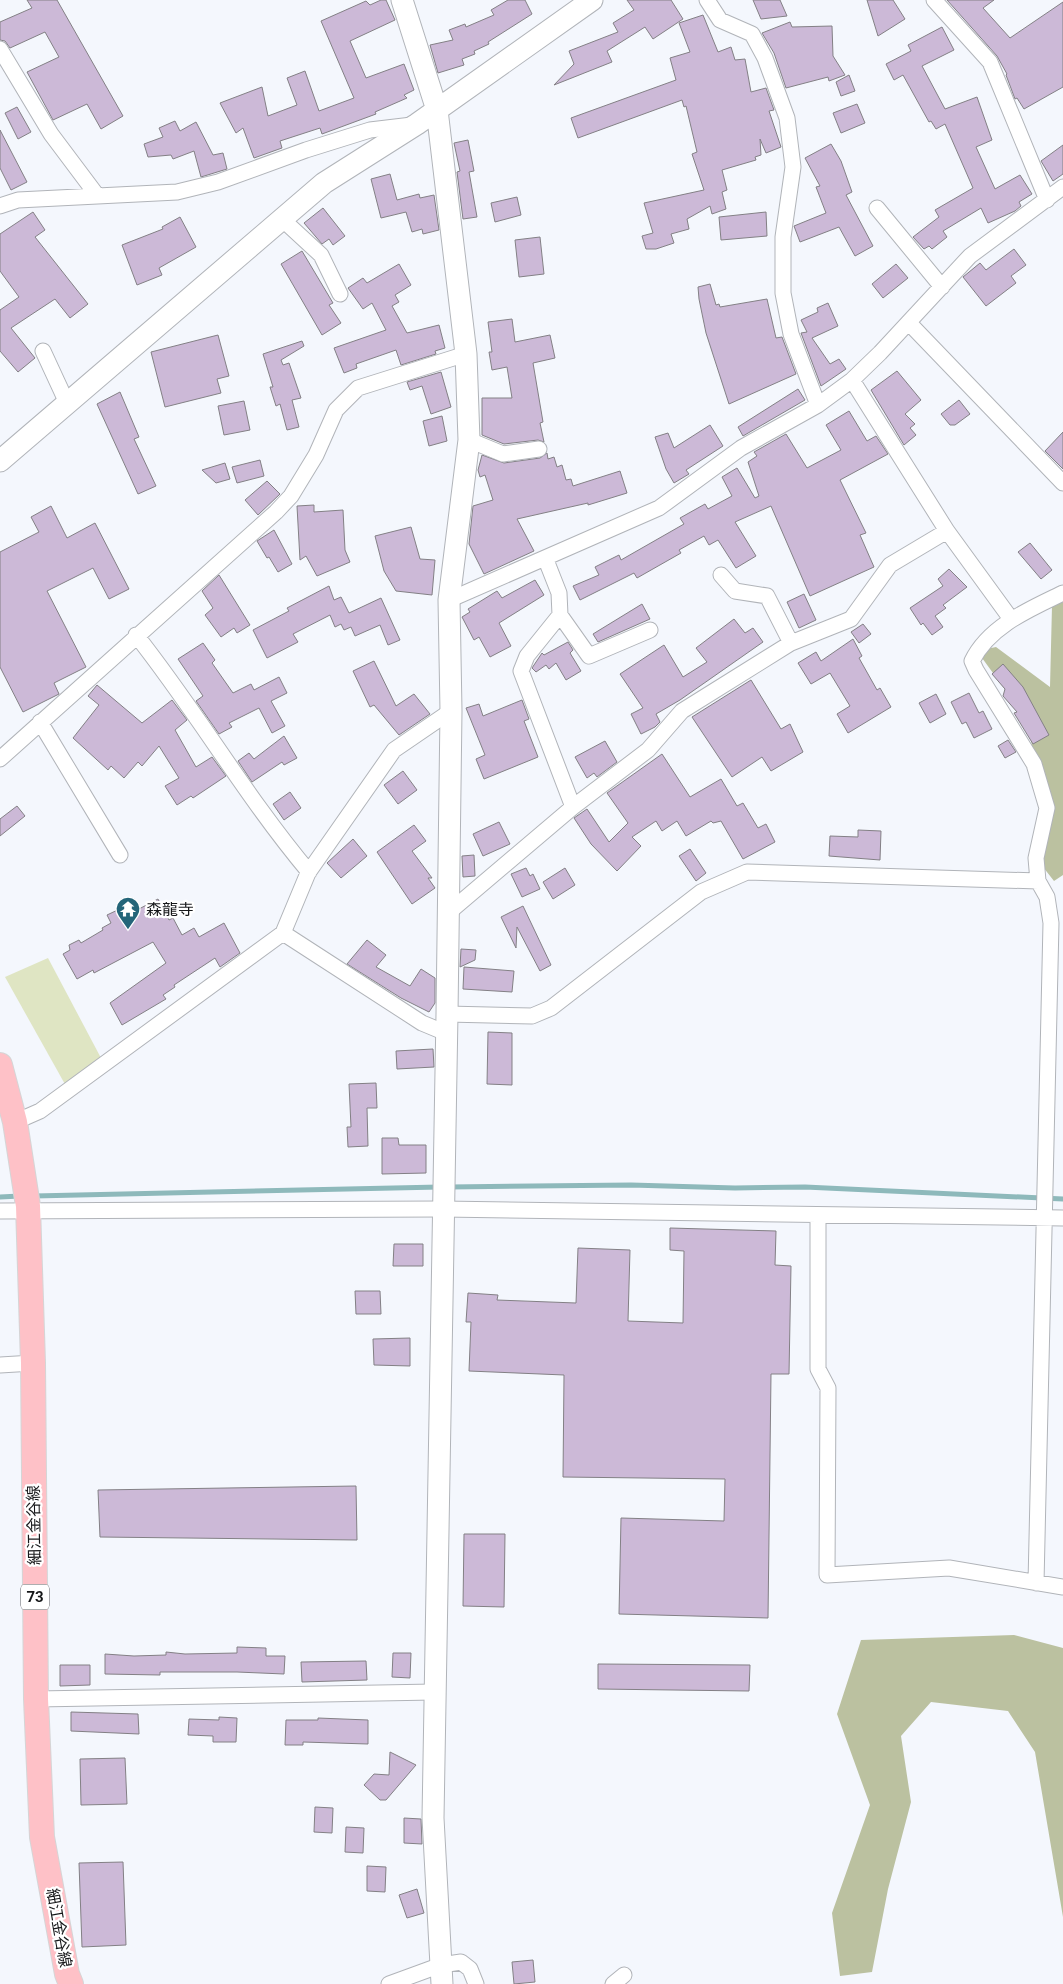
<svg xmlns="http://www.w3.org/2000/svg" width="1063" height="1984" font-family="Roboto,'Noto Sans JP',sans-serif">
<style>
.green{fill:#dfe5c3}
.forest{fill:#bbc1a0}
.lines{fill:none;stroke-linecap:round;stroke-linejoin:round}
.stream{stroke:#8eb9bb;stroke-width:5}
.building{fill:#ccb9d7;stroke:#838085}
.street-casing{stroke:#b1b4b9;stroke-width:17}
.secondary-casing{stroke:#b1b4b9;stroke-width:23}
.primary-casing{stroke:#d5d5d6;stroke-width:26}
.street{stroke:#fff;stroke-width:15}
.secondary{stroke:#fff;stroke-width:21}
.primary{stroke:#fec1c7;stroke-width:24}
.labels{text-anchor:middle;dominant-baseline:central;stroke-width:4.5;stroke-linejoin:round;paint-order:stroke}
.shield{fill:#fff;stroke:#5c5d5e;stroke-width:1}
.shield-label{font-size:15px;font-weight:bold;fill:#161719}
.poi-label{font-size:16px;fill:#161719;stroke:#fff;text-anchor:start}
.street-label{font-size:16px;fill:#161719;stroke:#fff}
</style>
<rect width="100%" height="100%" fill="#f4f7fd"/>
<path class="green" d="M48,958L101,1058L66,1086L5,977Z"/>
<path class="forest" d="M1063,602V875L1054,881L1036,858L1040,786L1027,720L977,651L996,647L1050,687L1052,606Z
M1014,1635L1063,1648V1917L1035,1752L1008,1711L931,1702L901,1736L911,1802L888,1889L872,1972L840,1976L832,1913L870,1805L837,1714L861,1640Z"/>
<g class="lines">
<path class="stream" d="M449,1187L631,1185L735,1188L805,1187L1063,1199
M34,1196L440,1187
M0,1197L20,1196"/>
</g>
<path class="building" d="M27,0H57L123,116L101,129L87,104L53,120L27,72L59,57L45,32L10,48L5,41L0,40V22L32,8Z
M381,0H386L395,20L350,41L366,78L404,64L414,90L404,95L407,98L375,112L376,114L322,134L320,128L280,141L282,148L254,158L243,128L236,133L220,103L262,87L268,116L297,105L287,78L305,71L319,111L354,98L321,21L366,1L370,5Z
M508,0H525L532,14L488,42L489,44L474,51L475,54L462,59L464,65L438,73L430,45L453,40L449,30L465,24L466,27L494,15L491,10Z
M627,0H671L683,19L653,39L645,27L607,51L612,62L554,85L574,64L569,51L618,32L613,23L634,10Z
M753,0H780L787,16L761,19Z
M867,0H893L905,19L878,36Z
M947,0H994L983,8L1010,38L1063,2V87L1024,109L1017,98L1015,99L1006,75L1007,74L997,56Z
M703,15L718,52L731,47L735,60L745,59L751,92L766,88L774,110L769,111L781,147L766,153L760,139L761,155L755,157L756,160L722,170L727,190L722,192L726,209L712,214L710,206L687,219L689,229L671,234L674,243L656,249H646L642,236L653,233L644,203L704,190L692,154L697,152L686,106L684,107L682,100L578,138L571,118L676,80L670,58L690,52L679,23Z
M790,22L792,27L832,26L833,56L845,75L829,81L828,77L786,88L774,53L762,33Z
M942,27L954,50L922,66L945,109L977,97L992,140L976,147L995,189L1020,175L1032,194L1019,202L1021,206L1015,211L988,223L981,208L943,231L947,237L932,249L929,246L924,249L913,237L939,217L935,210L973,188L945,124L936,129L931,121L929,122L903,75L894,80L886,64L911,51L908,45Z
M849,75L855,91L841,96L836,82Z
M857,104L865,123L841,133L833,113Z
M17,107L31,132L18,139L5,113Z
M175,121L180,131L196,122L213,155L223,153L227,169L201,177L194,151L173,159L171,155L148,157L144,144L163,137L159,128Z
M0,130L27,182L11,190L0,168Z
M468,140L474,171L469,172L477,217L463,219L457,172L460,171L454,143Z
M831,144L841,161L852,192L846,195L873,246L855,256L839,227L800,242L794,226L826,213L816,187L820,186L805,158Z
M1063,145V174L1053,181L1041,161Z
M390,174L397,200L419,194L420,198L434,195L439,230L423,234L422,229L412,232L406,212L381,218L371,179Z
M517,197L521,215L495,222L491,203Z
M323,208L345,236L333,245L329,239L322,244L304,223Z
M33,212L45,230L35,237L88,304L70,318L55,299L11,328L35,358L18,372L0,351V310L19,297L0,271V234Z
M766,212L767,236L721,240L719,217Z
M180,217L196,247L159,268L162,275L137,285L122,245L163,229L162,227Z
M540,237L544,274L519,277L515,240Z
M1014,249L1026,265L1011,276L1016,283L986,306L963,277L980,263L986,270Z
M302,251L333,303L329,305L341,323L322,335L281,264Z
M399,264L411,285L395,295L399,302L392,306L407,333L439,325L445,348L435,351L436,354L401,365L396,350L356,364L357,368L344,373L334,348L386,330L372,303L363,309L348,288L363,278L367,283Z
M896,264L908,278L883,298L872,284Z
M710,284L716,305L719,304L720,307L767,299L776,338L782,337L796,374L729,404L706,333L699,299L698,287Z
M828,303L838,326L812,338L830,364L839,359L846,369L821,386L801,333L807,332L801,320L818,312L817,308Z
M512,319L515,342L550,335L555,358L533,363L543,422L540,423L544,442L538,440L504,444L482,435V398H512L507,367L492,370L489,352H492L488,322Z
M218,335L229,376L217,379L221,393L165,407L151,352Z
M302,341L304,346L281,360L283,365L289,363L301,398L292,400L299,427L287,430L280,404L276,406L270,387H273L263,354Z
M897,371L921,400L905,414L915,424L910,428L916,435L904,445L871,390Z
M441,372L451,407L431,414L422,386L410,390L407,382Z
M798,389L805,400L743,436L738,427Z
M120,392L139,437L134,439L156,486L138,494L97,404Z
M959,400L970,414L955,425H950L941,414Z
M244,401L250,430L224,435L218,406Z
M849,411L867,441L876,436L888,454L840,480L866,533L860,535L874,567L810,596L771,506L735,522L756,556L736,568L718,540L709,545L704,536L679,550L681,553L637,578L634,573L580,600L573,586L599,575L595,567L619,555L621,560L684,524L680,518L705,504L708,509L732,496L722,477L737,468L755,498L759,496L748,462L757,456L754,452L786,434L807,468L841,450L826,425Z
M442,416L447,441L429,446L423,421Z
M710,425L723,446L686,470L689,474L674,483L666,469L655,437L668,433L674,448Z
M1063,432V469L1045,451Z
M547,453L548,459L554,457L557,467L562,465L566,480L571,479L573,486L620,471L627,493L588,505V503L517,519L534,551L484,574L469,544L473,506L493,500L485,475L480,477L478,470L482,455L504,463L540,458Z
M260,460L264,476L237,483L232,467Z
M225,463L230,479L216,483L202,470Z
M267,481L280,494L258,515L245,500Z
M314,505V512L343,510L345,550L350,562L317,576L306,556L300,560L297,506Z
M51,506L67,538L95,523L129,589L109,599L93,568L47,591L86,667L54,683L59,694L23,712L0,667V552L39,532L31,517Z
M411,527L420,559L435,560L432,595L396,591L384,571L375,536Z
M274,530L292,564L278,572L269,557L267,558L257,541Z
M1030,543L1052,570L1041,579L1018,552Z
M949,569L967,587L943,605L946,608L935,616L943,627L932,635L923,623L921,625L910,608L943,586L938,579Z
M219,575L250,625L237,633L234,628L221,637L205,615L213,608L202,591Z
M535,580L544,595L499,623L511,646L490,657L479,637L474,640L462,617L470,612L468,609L497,591L502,598Z
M329,586L334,600L341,597L349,613L381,598L400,640L388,645L380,625L355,636L351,627L344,630L341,624L335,627L330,615L293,634L298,642L267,658L253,630L289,611L287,608Z
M804,594L816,620L799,628L787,602Z
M642,604L650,619L598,642L593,634Z
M734,619L745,633L753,628L763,642L680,700L656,714L660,722L655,727L641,734L631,714L643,708L620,674L664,645L683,677L707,662L696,648Z
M863,624L871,634L859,643L851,632Z
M853,639L862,656L859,658L877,690L880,688L891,707L848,733L837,714L850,706L830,673L811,684L798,663L816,652L821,661Z
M568,642L573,650L570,653L581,671L566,680L556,663L549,669L546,665L536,672L532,668L542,653L544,655Z
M203,643L215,660L212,663L233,693L251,684L254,690L279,677L287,693L271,701L285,726L272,733L259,708L229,723L232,727L219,734L196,701L203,696L178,659Z
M374,661L396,706L414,694L430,714L399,735L374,705L370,707L353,671Z
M1003,664L1023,687L1049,735L1033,744L1014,713L1017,712L1003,696L1005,689L992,674Z
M751,680L781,729L790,724L803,752L771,771L762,757L732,777L692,717Z
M97,685L142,723L172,700L187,720L175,730L196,767L212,757L226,776L193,798L191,796L177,805L165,786L179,778L159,746L142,766L138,762L124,778L111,766L108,770L73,738L99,705L88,696Z
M969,693L979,713L983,711L992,729L974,738L966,722L962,724L951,702Z
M936,694L946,714L930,723L919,703Z
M522,700L529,719L524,721L538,757L484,779L476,759L485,755L466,708L479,704L483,716Z
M284,736L297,758L284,765L282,762L252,782L238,761L249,753L254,759Z
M1008,740L1016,752L1005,758L998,746Z
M605,741L617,762L597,777L594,773L587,778L575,757Z
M662,754L690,797L721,779L737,806L743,803L758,828L766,824L775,842L743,859L721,821L713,823L711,821L686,836L677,821L662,831L656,821L632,837L641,846L617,871L591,844L574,818L587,809L609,842L628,823L607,793Z
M403,771L417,790L398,804L384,785Z
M290,792L301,808L284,820L273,804Z
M17,806L25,816L0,836V819Z
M499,822L510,844L483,856L473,834Z
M414,825L426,841L412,851L432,878H428L435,888L412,904L377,852Z
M858,830L881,831L880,860L829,856L830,836L858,837Z
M353,839L367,856L341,878L327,863Z
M690,849L706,873L696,881L679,856Z
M474,855L475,876L463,877L462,856Z
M526,868L530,876L533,874L540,889L522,897L511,874Z
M565,868L575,885L553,899L543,882Z
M158,899L169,920L173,918L182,935L194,928L199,937L224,923L240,953L220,967L215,958L174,985L175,987L163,995L166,999L122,1025L110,1003L166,963L153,942L94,973L93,970L77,979L63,954L70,950L69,945L79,940L81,943L103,930L102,928L111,923L107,915L124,907L126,911L135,907L137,910Z
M523,906L551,965L540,971L517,927L516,948L501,917Z
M367,940L386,955L376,967L410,986L421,969L435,978V1003L429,1012L401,998L347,964Z
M461,949L476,950L475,960L460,967Z
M464,967L514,971L512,992L463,989Z
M488,1032L512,1033V1085L487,1084Z
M433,1049L434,1067L397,1069L396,1051Z
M376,1083L377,1108H367L368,1146L348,1147L347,1127H351L349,1084Z
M382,1138H398L399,1145H426V1173L382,1174Z
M670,1228L776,1231L775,1265L791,1266L789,1374H771L768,1618L619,1614L621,1518L724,1521L725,1479L563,1477L564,1375L469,1371L471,1322H466L468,1293L498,1295L497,1300L576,1303L578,1248L630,1250L628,1321L683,1323L684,1251L670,1250Z
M394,1244H423V1266H393Z
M355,1291H380L381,1314H356Z
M410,1338V1366L374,1365L373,1339Z
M356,1486L357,1540L100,1537L98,1490Z
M464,1534H505L504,1607L463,1606Z
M237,1647L266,1648V1656H285L284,1674L237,1672H160V1675L105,1674V1654L134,1656L166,1655V1652L185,1654L237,1653Z
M393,1653H411L410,1678L392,1677Z
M366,1661L367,1680L302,1682L301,1662Z
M598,1664L750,1665L749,1691L598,1689Z
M60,1665H90V1685L60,1686Z
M71,1712L138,1714L139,1734L71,1731Z
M219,1717L237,1718L236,1742H213V1736L188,1735L189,1719L219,1720Z
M318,1718L368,1720V1744L303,1742V1745H285L286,1720H318Z
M390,1752L416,1765L386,1800H380L364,1785L374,1774L389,1775Z
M125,1758L127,1804L81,1805L80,1759Z
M315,1807L333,1808L332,1833L314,1832Z
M404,1818L421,1819L422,1844L404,1843Z
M346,1827L364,1828L363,1853L345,1852Z
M123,1862L126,1945L82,1947L79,1863Z
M367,1866L386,1867L385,1892L367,1891Z
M417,1889L424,1913L407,1918L399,1895Z
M533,1960L535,1982L514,1984L512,1962Z"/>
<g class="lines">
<defs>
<path id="street" d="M707,0L720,20L752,34L765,58L787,118L793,167L783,237V293L791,334L818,405
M934,0L990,62L1047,200
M0,49L51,134L96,194
M0,206L18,200L177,192L218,182L306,150L370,130L412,125
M877,208L942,287
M282,219L321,255L340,294
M909,323L1063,483
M43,351L67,403
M852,380L947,531L1011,619
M469,440L503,454L539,449
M546,560L559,593L560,615L527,656L521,671L573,807
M721,575L735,591L767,596L791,643
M449,600L659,508L741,448L818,405L852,380L880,353L970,256L1063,187
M560,615L589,656L650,630
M136,635C197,712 246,797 309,872
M40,722L120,855
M0,759L276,512L291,496L316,455L336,410L358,388L466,354
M448,913L573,807L648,750L682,711L791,643L851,619L890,565L947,531
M283,933L422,1023L446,1033
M447,1014L532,1016L551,1008L701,892L747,872L1038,881
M15,1122L40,1111L283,933L308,873L394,750L451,711
M0,1211L442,1209L1063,1218
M818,1216V1369L828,1388L827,1575L949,1568L1063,1587
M0,1365L33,1363
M1036,1583L1051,923L1047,897L1038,881L1036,858L1047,808L1034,764L976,670L972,661C989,626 1030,609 1063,593
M36,1699L434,1692
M389,1984L441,1965L461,1962L470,1969L476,1984
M613,1984L624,1975"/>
<path id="secondary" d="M402,0L437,110L466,354L469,440L449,600L451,711L447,1014L433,1818L442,1984
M0,461L324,183L417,124L592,0"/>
<path id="primary" d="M0,1065L15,1122L28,1206L33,1363L36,1699L42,1837L67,1974L71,1984"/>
</defs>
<use href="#street" class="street-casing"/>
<use href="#secondary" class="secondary-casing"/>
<use href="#primary" class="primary-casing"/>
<use href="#street" class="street"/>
<use href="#secondary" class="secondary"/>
<use href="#primary" class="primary"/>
</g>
<defs>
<symbol id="temple-pin" viewBox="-11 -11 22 30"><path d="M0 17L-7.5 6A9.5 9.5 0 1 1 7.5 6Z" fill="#246579" stroke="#fff"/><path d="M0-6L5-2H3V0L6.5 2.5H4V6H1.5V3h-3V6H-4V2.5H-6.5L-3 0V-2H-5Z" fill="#fff"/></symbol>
</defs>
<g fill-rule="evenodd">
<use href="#temple-pin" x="114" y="895" width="28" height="38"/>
</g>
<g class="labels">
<rect class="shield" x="21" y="1584.5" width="28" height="25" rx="4"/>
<g class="shield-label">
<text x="35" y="1597">73</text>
</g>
<g class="poi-label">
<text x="146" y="909">森龍寺</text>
</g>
<g class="street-label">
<text transform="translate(34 1525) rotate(-91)">細江金谷線</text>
<text transform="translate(59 1928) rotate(80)">細江金谷線</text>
</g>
</g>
</svg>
